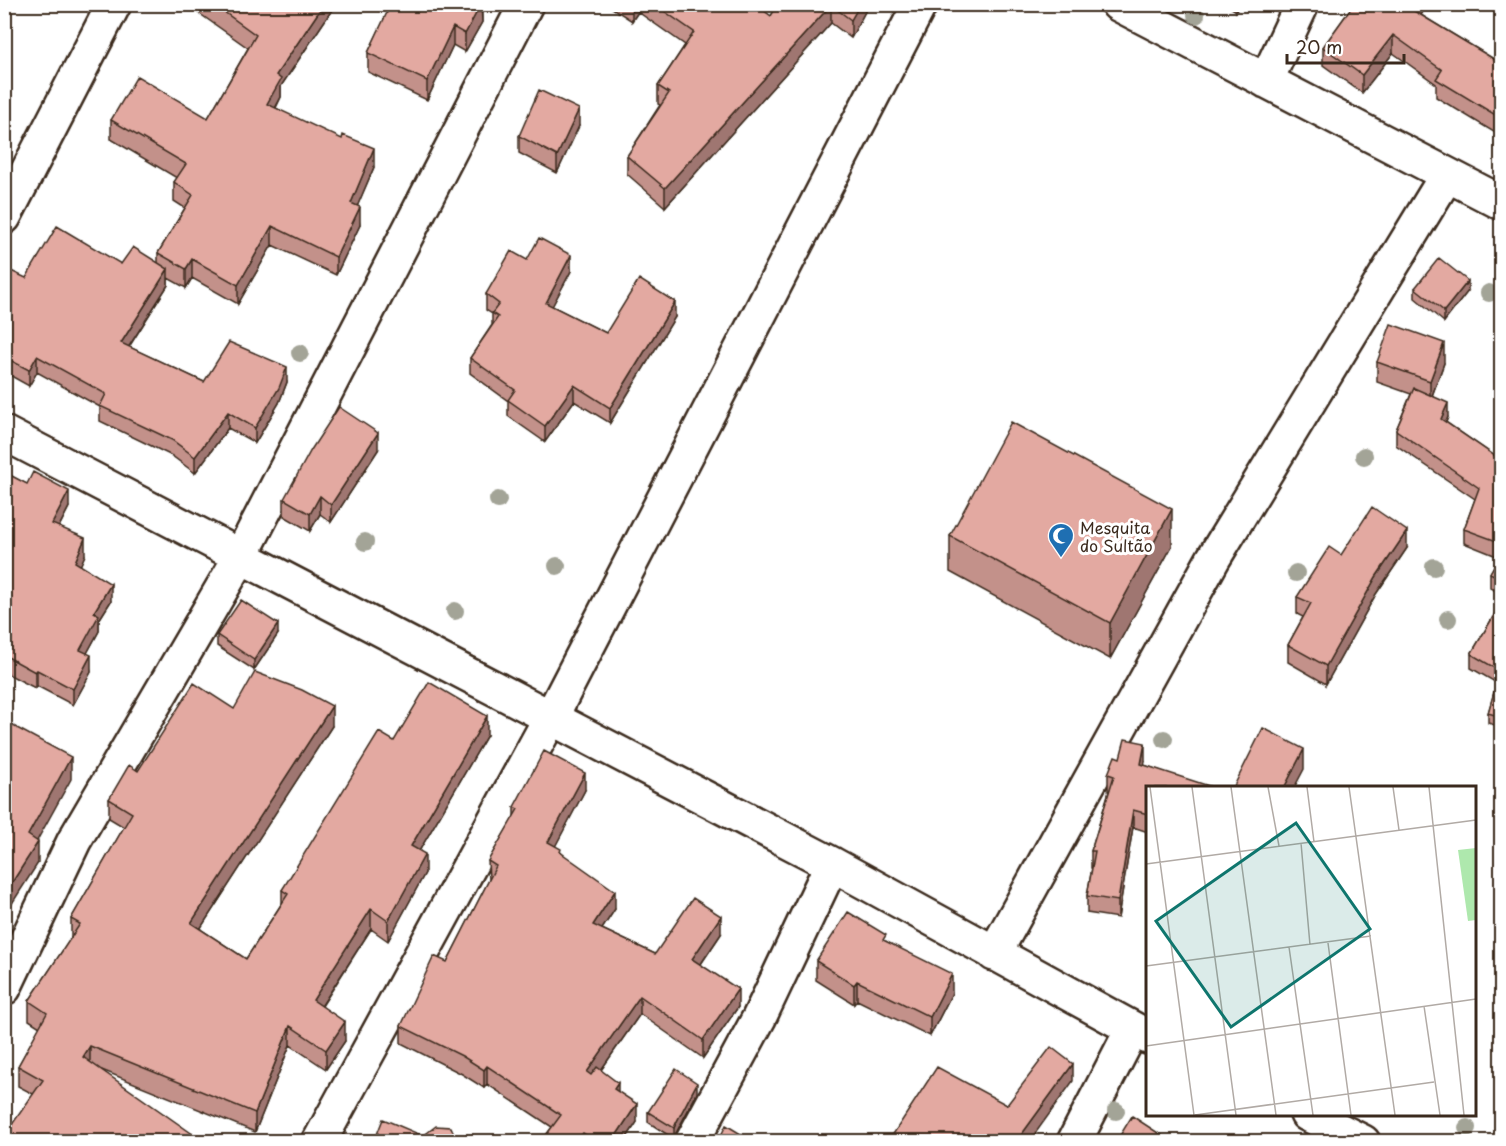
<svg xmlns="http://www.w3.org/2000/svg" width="1506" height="1146" font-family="'Playpen Sans',sans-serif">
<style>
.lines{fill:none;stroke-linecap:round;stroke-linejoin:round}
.minor-casing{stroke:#3b2a1e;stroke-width:38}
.minor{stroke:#fff;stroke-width:33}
.tree{fill:#a3a497}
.wall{fill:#c3918a;stroke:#3b2a1e;stroke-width:1.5}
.shaded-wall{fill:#9f7671;stroke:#3b2a1e;stroke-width:1.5}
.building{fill:#e3a9a1;stroke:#3b2a1e;stroke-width:1.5}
.labels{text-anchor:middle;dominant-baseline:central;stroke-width:6;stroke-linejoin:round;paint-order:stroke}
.poi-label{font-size:16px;fill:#3b2a1e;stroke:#fff;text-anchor:start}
.inset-road{fill:none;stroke:#b1aaa5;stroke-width:1.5}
.view{fill:#0f766e;fill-opacity:0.15;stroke:#0f766e;stroke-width:3}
.inset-edge{fill:none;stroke:#3b2a1e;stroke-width:3}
</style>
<rect width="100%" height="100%" fill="#fff"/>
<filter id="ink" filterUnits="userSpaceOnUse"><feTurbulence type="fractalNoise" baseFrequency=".0167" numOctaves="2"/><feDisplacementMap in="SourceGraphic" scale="12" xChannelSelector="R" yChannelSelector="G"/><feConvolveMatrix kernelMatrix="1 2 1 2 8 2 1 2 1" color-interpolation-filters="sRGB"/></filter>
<g filter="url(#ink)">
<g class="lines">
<defs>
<path id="minor" d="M1118,4L1502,203
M1266,81L1302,4
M4,217L114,4
M4,433L832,864L1148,1037
M994,954L1213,559L1447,175
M4,988L74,841L241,556L526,4
M1307,1114L1363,1142
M319,1142L551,717L920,4
M692,1142L759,1018L832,864
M1074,1142L1132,1030"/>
</defs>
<use href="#minor" class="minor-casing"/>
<use href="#minor" class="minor"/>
</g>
<g class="tree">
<circle cx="1196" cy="15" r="9"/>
<circle cx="1489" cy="293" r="9"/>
<circle cx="300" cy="353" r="9"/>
<circle cx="1364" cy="456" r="9"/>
<circle cx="498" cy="500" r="9"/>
<circle cx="365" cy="542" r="9"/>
<circle cx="557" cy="566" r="9"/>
<circle cx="1434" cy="567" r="9"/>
<circle cx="1296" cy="573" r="9"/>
<circle cx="455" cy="611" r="9"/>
<circle cx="1448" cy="619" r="9"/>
<circle cx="1164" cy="739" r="9"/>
<circle cx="1116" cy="1111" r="9"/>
<circle cx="1467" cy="1128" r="9"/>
</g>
<path class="wall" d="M186,4H336L281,86V97L276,108L374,167L357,206L360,225L336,275L272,245L238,304L192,278L186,288L168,278V285L129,347L204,382H287L279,403L255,443L228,428L195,473L172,456L100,421V407L37,372L29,386L4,372V278H26L121,264L158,263V253L185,208L174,201V182L177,178L111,139V120L208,118L248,48Z
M381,4H482V22L465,52L453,45L427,100L368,72V53L389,10Z
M606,4H755L771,16L778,4H869L851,38L831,23L665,207L627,174V156L660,105L658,104V86L685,45L638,12L632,21Z
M1225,4H1240L1236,11Z
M1354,4H1427L1421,15L1502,64V137L1436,97V84L1393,53L1362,93L1323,65V47Z
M579,126L557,173L519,153V136Z
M527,260L571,271L552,306L606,333L675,317L610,423L574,401L545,442L508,416V401L470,373V358L492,325V314L486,310V294Z
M1415,288L1468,291L1444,322L1415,298Z
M1377,362L1444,363L1432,396L1448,417L1446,422L1502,461V594L1490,588V573L1499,557L1464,543V529L1475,499L1396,445V430L1411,394L1377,382Z
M378,450L331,522L320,514L310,531L284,516V499Z
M4,472L69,507L59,527L85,555L80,565L111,601L99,620V631L87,653L91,672L73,705L37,686L35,688L4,672Z
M950,536L1172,546L1110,659L950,572Z
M1407,548L1376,594L1326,684L1288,662V645L1303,617L1297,614V597L1341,555Z
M1502,602V727L1488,723V713L1497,683L1471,668V654Z
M278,634L254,670L217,646V635Z
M234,709L332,726L200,929L246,959L282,903V890L394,741L487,735L419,851L425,873L388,941L371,929L322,1006L345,1041L326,1069L290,1045L255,1132L102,1070L33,1094L18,1086V1066L40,1027L29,1020V1001L71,938V919L124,827L109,818V799L138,771Z
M1120,758L1145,761L1144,765L1209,788H1148V832L1133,827L1118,918L1087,913V896L1092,868H1091V851L1109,791H1108V774Z
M585,790L555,846L615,909L602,929L655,954L721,934L701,964L738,1007L703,1058L640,1014L601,1070L618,1092L637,1122L624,1142H541L552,1127L487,1084L484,1088L462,1074L401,1043V1026L447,962L489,880L488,861L514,817V807Z
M886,941L952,993L930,1036L857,1000L854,1004L816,980V961Z
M697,1093L676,1133L674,1139L648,1122V1112Z"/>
<path class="shaded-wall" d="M324,4H336L281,86V97L267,123V104L276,75Z
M481,4L482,22L465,52V34Z
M632,4H638V12L632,21Z
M860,4H869L851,38V20Z
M1236,4H1240L1236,11Z
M1418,4H1427L1414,29V11Z
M831,5V23L665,207V188Z
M453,27V45L427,100V81Z
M1393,35V53L1362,93V75Z
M579,109V126L557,173V156Z
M374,148V167L351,221V203Z
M360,207V225L336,275V257Z
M272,226V245L238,304V285Z
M571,255V271L546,318V303Z
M192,259V278L186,288V269Z
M168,269V285L121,359V343Z
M1468,281V291L1444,322V311Z
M675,302V317L610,423V408Z
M1444,343V363L1430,401V381Z
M37,356V372L29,386V370Z
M287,367V382L279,403L255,443V428Z
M574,385V401L545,442V426Z
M1448,403V417L1441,434V419Z
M228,412V428L195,473V457Z
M378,433V450L331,522V505Z
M69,491V507L52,540V524Z
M320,496V514L310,531V514Z
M1172,509V546L1110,659V623Z
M1407,531V548L1376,594L1326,684V666L1376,577Z
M85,538V555L75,578V562Z
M111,584V601L99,620V631L80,666V650L94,612Z
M278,624V634L254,670V660Z
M91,655V672L73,705V689Z
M1502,668V682L1500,685V671Z
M37,670V686L35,688V672Z
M332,706V726L191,943V923Z
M487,716V735L411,865V846Z
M1145,743V761L1141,782V764Z
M1304,749V769L1294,788H1284Z
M71,757V779L28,857V835Z
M585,773V790L548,860V842Z
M1133,810V827L1118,918V901Z
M38,842V863L4,916V895Z
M425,854V873L388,941V921Z
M615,891V909L593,943V925Z
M371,909V929L313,1019V1000Z
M721,916V934L692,977V959Z
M952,974V993L930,1036V1017Z
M857,981V1000L854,1004V985Z
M738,989V1007L703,1058V1040Z
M640,996V1014L587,1090V1072Z
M345,1022V1041L326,1069V1050Z
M290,1026V1045L255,1132V1113Z
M90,1046V1065L83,1057Z
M1073,1064V1081L1029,1142H1019V1138Z
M487,1066V1084L484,1088V1070Z
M618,1083V1101L614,1089Z
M697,1083V1093L676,1133L674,1139V1128L676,1123Z
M637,1104V1122L624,1142H612Z
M583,1133V1142H577Z"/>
<path class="building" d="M213,4H324L276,75L281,79L267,104L342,139L343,135L374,148L351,203L360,207L336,257L272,226L238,285L192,259L186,269L158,253L193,195L174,182L186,164L111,120L137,76L208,118L256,35Z
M391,4H481L465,34L453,27L427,81L368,53Z
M654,4H755L771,16L778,4H860L851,20L831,5L665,188L627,156L669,93L658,86L694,32Z
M1354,4H1418L1414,11L1502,64V119L1436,79L1442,70L1393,35L1362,75L1323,47Z
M539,90L579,109L557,156L519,136Z
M57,226L121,264L133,247L168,269L121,343L204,382L229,342L287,367L279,388L255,428L228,412L195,457L172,440L100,406L106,394L37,356L29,370L4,357V325L6,322L4,321V278L9,270L26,278Z
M539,238L571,255L546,303L606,333L639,279L675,302L610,408L574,385L545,426L508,400L515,390L470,358L498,317L492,313L499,304L486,294L511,251L527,260Z
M1439,258L1468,281L1444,311L1415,288Z
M1391,324L1444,343L1430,381L1377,362Z
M1414,388L1448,403L1441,419L1502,461V543L1464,529L1479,488L1396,430Z
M339,407L378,433L331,505L320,496L310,514L284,499L311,450Z
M1011,422L1172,509L1110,623L950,536Z
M4,472L27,484L33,472L69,491L52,524L85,538L75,562L111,584L94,612L99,615L80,650L91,655L73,689L37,670L35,672L4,655Z
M1372,507L1407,531L1376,577L1326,666L1288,645L1311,603L1297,597L1329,547L1341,555Z
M1502,552V579L1490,573Z
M241,600L278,624L254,660L217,635Z
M1502,602V668L1500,671L1471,654Z
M255,672L302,690L332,706L191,923L246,959L288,894L282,890L379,732L394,741L429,682L487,716L411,846L425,854L388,921L371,909L313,1000L345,1022L326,1050L290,1026L255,1113L90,1046L83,1057L204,1142H4V1136L43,1080L18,1066L47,1013L29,1001L80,924L71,919L132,813L109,799L129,765L138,771L194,683L234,709Z
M1498,678L1502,679V717L1488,713Z
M4,721L71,757L28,835L38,842L4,895Z
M1263,728L1304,749L1284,788H1233Z
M1125,739L1145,743L1141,764L1209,786L1208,788H1148V814L1133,810L1118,901L1087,896L1095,851H1091L1114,776L1108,774L1115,756L1120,758Z
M544,751L585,773L548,842L561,849L560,852L615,891L593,925L655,954L693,898L721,916L692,959L738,989L703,1040L640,996L587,1072L591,1075L597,1067L618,1083L614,1089L637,1104L612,1142H597L583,1133L577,1142H541L561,1115L487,1066L484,1070L462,1056L401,1026L434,956L447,962L496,866L488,861L518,809L514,807Z
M848,912L886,935L883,940L952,974L930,1017L857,981L854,985L816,961Z
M1051,1047L1073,1064L1019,1138L1026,1142H888L937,1067L1007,1105Z
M676,1069L697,1083L676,1123L674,1128L648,1112Z
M1132,1116L1172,1142H1116Z
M383,1119L423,1136L436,1126L451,1127L456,1138V1142H374Z
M726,1125L754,1142H718Z"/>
</g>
<defs>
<symbol id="mosque-pin" viewBox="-11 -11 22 30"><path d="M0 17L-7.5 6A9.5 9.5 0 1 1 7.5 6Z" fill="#1f6fb2" stroke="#fff"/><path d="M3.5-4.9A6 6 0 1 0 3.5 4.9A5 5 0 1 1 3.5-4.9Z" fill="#fff"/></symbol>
</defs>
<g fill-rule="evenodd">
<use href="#mosque-pin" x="1046" y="521" width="30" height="40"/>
</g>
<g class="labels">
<g class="poi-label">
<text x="1080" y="527">Mesquita<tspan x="1080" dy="18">do Sultão</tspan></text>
</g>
</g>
<g transform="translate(1146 786)">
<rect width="330" height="330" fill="#fff"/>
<path d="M330,62V134L322,135L312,64Z" fill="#aee8ad"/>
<path class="inset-road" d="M4,1L48,329M46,1L90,329M85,1L130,329M122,1L133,60M161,1L168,56M203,1L249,329M247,1L253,44M283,1L318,329M155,57L164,159M0,78L330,34M182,157L205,329M143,161L167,329M0,180L225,150M278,220L294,329M0,260L330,213M49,329L288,296"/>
<path class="view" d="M150,37L224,143L85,241L10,135Z"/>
<rect width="330" height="330" class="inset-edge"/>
</g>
<rect width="1506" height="1146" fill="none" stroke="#fff" stroke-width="24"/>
<rect x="12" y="12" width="1482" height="1122" fill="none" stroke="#3b2a1e" stroke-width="2" filter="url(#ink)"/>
<path d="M1287 54v9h117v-9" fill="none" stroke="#3b2a1e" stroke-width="3"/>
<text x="1296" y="54" font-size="18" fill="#3b2a1e" stroke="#ffffff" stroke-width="4.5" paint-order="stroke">20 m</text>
</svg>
